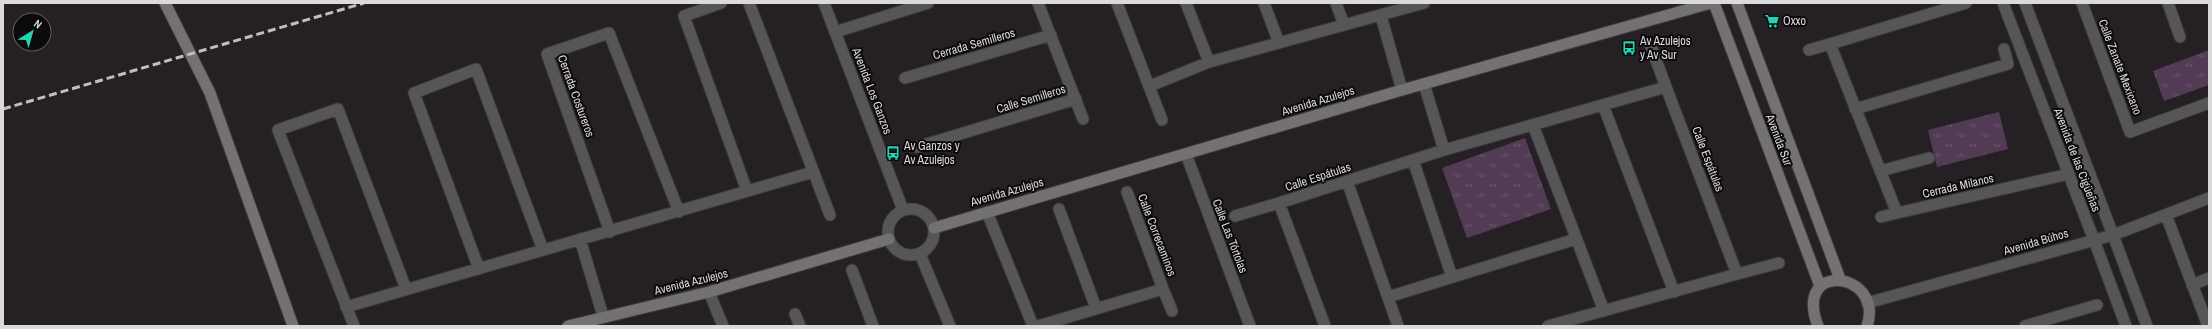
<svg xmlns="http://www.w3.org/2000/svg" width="2212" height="329" font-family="'Archivo Narrow',sans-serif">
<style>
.park{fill:url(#park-tufts)}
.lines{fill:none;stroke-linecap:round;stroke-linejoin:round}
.minor-casing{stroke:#3e3a3e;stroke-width:13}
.tertiary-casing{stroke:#3e3a3e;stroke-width:13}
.secondary-casing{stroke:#3e3a3e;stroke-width:13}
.minor{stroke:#565557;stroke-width:11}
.tertiary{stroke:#565557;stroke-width:11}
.secondary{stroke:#747174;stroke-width:11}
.rail{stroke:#c2bfc2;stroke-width:3;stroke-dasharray:8 4;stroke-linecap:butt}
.labels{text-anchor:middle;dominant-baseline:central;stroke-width:4;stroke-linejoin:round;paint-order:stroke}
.poi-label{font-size:12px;fill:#dcd9dc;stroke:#0c0a0c;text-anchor:start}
.street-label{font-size:12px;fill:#dcd9dc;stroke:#0c0a0c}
</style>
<defs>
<pattern id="park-tufts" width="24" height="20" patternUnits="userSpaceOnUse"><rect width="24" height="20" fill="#533a55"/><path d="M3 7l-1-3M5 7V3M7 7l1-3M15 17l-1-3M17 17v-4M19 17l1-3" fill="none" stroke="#6b566d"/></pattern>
</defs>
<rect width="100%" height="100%" fill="#242024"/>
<path class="park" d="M2209,50V85L2164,101L2153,71Z
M1999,112L2008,149L1937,167L1928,130Z
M1525,138L1551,209L1467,238L1442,168Z"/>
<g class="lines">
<defs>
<path id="minor" d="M721,3L684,16L747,191
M749,3L830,215
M1038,3L1083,119
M1117,3L1162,120
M1186,3L1209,62
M1264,3L1279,43
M1336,3L1344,25
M1966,3L1830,44L1897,213L2069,174
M2082,3L2130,132L2209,103
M2168,3L2180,37
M1381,16L1402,90
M835,32L928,3
M1650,44L1666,87
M1809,50L1830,44
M905,78L1051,35
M1424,84L1444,150
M1150,86L1209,62L1424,3
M1603,105L1674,292
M1855,109L2008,64L2004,49
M1533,125L1604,311
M917,147L1076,99
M1413,160L1452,277
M1880,171L1929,158
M1347,181L1398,326
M1059,209L1096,308
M987,212L1033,326
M2166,215L2208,326
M1235,216L1279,203
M1881,217L1897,213
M610,232L547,54L609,33L679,212
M580,239L603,316
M2094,240L2126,326
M920,254L950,326
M479,269L414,93L476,69L543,250
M852,270L873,326
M1737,274L1779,263
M2192,285L2209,278
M1163,289L1172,311
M709,292L723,326
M1388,297L1576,239
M346,307L813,172
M795,314L800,326
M354,326L278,130L338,109L406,289
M1038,326L1163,289L1127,192
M1325,326L1279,203L1444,150L1666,87L1737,274L1548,326
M2025,326L2097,305
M2147,326L2113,235L2209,198"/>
<path id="tertiary" d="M824,3L903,210
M2003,3L2094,240
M1186,154L1250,326
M888 232a23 23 0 1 1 46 0a23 23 0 1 1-46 0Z
M1867,303L2113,235L2025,3"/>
<path id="secondary" d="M165,3L210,93L293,326
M1714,3L1820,286
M1737,3L1840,279
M934,228L1402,90L1711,3
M568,326L709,292L889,239
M1818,326C1792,259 1885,272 1867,326"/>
</defs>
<use href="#minor" class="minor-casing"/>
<use href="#tertiary" class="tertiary-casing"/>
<use href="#secondary" class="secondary-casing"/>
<use href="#minor" class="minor"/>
<use href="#tertiary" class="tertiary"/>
<use href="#secondary" class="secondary"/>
<path class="rail" d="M3,109L364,3"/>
</g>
<defs>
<symbol id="supermarket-bare" viewBox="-9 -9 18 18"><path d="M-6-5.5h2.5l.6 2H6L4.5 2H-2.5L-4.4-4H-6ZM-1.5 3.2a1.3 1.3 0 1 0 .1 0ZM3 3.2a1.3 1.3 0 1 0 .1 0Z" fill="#20d5b0" stroke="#0c0a0c" stroke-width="2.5" paint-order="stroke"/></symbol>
<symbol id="bus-bare" viewBox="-9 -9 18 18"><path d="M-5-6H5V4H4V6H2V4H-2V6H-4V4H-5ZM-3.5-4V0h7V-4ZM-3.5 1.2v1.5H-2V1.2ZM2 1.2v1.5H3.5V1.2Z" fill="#20d5b0" stroke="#0c0a0c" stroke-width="2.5" paint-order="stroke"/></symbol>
</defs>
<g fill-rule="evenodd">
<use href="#supermarket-bare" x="1762" y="11" width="20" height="20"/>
<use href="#bus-bare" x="1619" y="38" width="20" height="20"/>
<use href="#bus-bare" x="883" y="143" width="20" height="20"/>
</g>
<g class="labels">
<g class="poi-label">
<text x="1783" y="21">Oxxo</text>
<text x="1640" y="41">Av Azulejos<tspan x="1640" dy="14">y Av Sur</tspan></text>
<text x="904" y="146">Av Ganzos y<tspan x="904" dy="14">Av Azulejos</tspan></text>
</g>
<g class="street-label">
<text transform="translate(974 44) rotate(-16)">Cerrada Semilleros</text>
<text transform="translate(2120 67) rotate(69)">Calle Zanate Mexicano</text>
<text transform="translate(872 91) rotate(69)">Avenida Los Ganzos</text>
<text transform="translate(576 96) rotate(70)">Cerrada Costureros</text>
<text transform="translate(1031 99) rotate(-17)">Calle Semilleros</text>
<text transform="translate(1318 101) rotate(-17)">Avenida Azulejos</text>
<text transform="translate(1779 140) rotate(69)">Avenida Sur</text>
<text transform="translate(1708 159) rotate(69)">Calle Espátulas</text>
<text transform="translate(2077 160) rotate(69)">Avenida de las Cigüeñas</text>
<text transform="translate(1318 177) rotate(-18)">Calle Espátulas</text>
<text transform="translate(1958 186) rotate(-13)">Cerrada Milanos</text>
<text transform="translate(1007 192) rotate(-16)">Avenida Azulejos</text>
<text transform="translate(1157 235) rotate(69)">Calle Correcaminos</text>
<text transform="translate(1230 236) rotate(69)">Calle Las Tórtolas</text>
<text transform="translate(2036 242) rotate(-16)">Avenida Búhos</text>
<text transform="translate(691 282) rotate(-14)">Avenida Azulejos</text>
</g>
</g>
<rect width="2212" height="329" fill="none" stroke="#dcd9dc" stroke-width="8"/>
<g transform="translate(32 32) rotate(37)"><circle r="19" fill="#0c0a0c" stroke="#5f5d5f"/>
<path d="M0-3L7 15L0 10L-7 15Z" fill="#20d5b0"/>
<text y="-6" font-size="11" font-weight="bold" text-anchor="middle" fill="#dcd9dc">N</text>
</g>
</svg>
